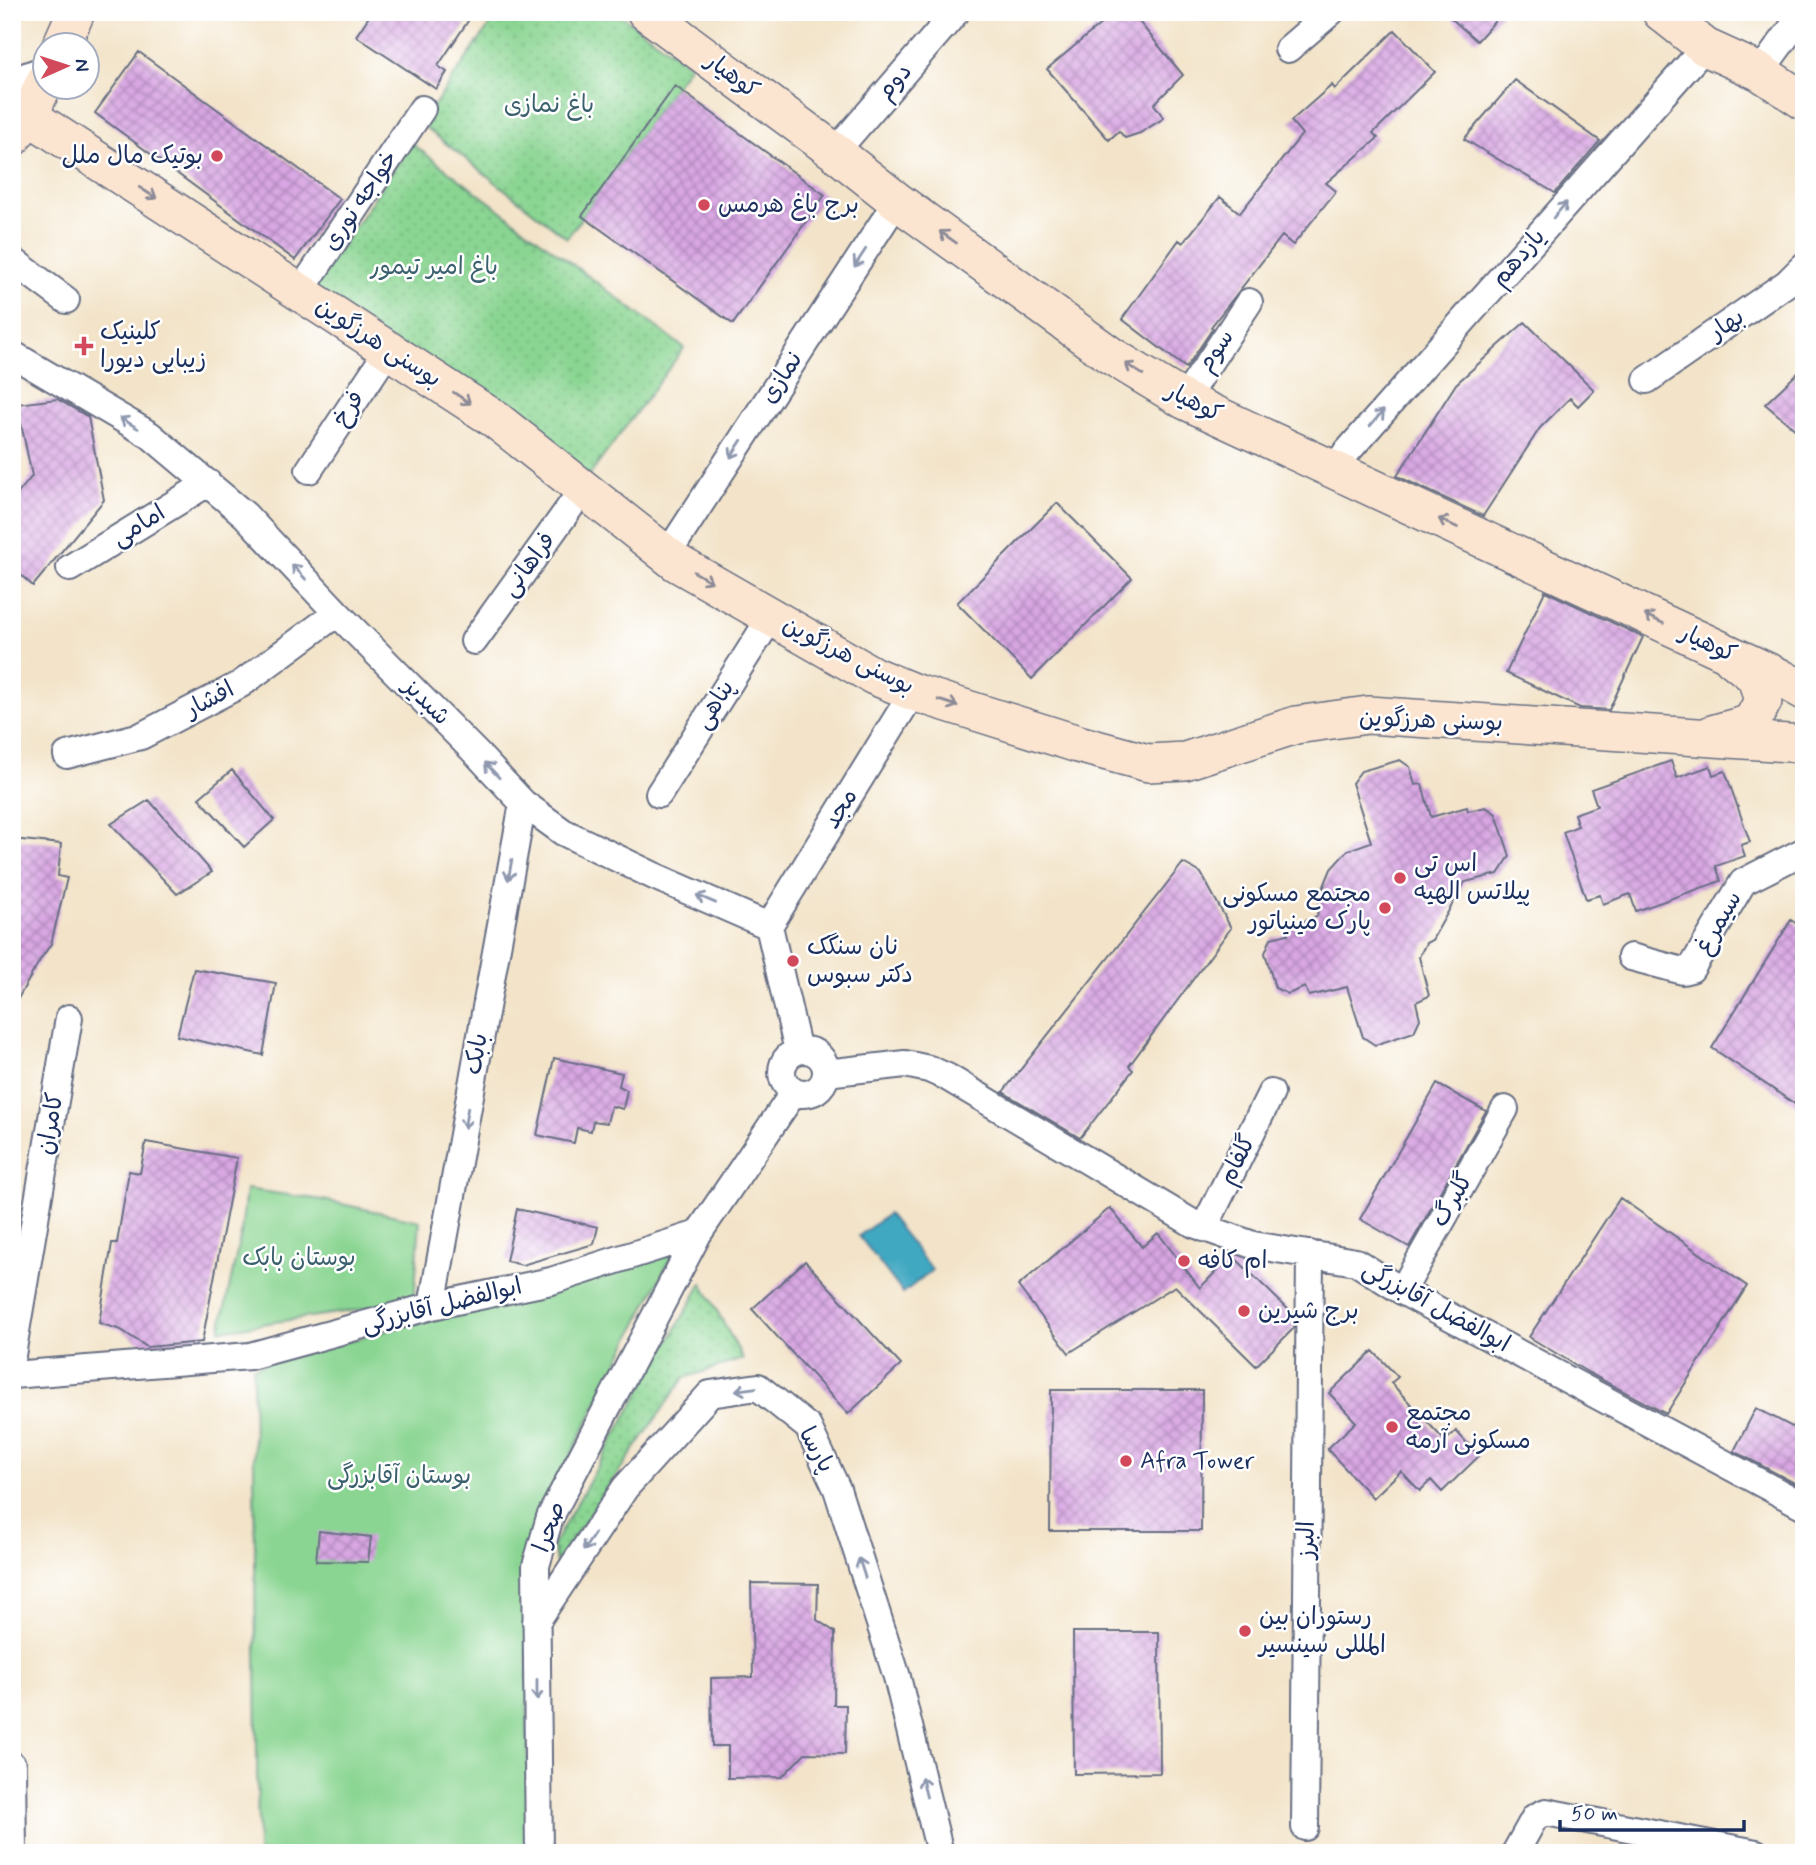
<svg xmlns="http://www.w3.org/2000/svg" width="1816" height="1865" font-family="Mynerve,'Playpen Sans Arabic',sans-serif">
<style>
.grass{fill:url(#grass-dots);stroke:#528278;stroke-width:2}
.park{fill:#8ad592;stroke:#528278;stroke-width:2}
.water{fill:#41a8c1;stroke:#2e6c90;stroke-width:2}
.building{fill:url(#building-cross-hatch)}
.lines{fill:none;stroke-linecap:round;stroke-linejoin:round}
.street-casing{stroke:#676e83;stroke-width:30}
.secondary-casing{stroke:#676e83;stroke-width:40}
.street{stroke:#fff;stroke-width:26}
.secondary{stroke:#fce5d0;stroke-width:37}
.oneway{stroke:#8c8a97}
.oneway2{stroke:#8d97ae}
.poi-dot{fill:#d1495b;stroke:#fff;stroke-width:2.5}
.labels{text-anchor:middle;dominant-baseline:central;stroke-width:5;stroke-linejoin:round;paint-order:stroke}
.street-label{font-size:24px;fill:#1b2f5e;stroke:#fff}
.park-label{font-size:24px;fill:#3c616e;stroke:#fff}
.poi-label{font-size:24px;fill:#1b2f5e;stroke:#fff;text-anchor:start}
</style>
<defs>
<pattern id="grass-dots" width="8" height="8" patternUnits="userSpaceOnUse" patternTransform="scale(1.75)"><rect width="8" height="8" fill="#8ad592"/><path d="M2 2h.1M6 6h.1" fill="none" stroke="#76b780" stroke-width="1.8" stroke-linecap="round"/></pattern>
<pattern id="building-cross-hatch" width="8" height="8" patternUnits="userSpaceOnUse" patternTransform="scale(1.75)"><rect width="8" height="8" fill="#d9a7e3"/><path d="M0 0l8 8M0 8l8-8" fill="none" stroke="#af88bb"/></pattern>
</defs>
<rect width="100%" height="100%" fill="#fff"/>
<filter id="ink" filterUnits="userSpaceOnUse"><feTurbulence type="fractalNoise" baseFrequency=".0143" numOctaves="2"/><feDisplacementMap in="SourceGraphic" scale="14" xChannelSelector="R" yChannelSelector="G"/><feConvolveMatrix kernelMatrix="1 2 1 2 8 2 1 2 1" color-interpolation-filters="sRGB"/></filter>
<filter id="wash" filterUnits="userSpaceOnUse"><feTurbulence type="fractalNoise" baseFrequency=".00686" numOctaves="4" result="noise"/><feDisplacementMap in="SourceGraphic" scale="28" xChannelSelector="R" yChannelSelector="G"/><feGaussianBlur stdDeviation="1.57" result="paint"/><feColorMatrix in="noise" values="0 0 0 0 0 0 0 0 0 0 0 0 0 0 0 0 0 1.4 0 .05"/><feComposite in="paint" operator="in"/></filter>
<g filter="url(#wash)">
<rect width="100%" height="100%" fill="#f3e4c9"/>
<path class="grass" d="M499,12H616L690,65L567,238L421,124Z
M411,143L684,348L586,480L313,289Z
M702,1283L743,1359L684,1378L556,1563L553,1545Z"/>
<path class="park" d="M246,1189L323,1200L420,1221L414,1302L220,1330L241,1234Z
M673,1253L526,1544L529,1853H258L253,1367Z"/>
<path class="water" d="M888,1214L932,1270L903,1293L859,1236Z"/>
<g id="blocks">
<path class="building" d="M372,12H474L438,66L447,72L436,89L356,36Z
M1115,12H1131L1183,75L1154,104L1164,118L1140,133L1125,138L1119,131L1109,140L1047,69Z
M1444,12H1503L1477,41Z
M1395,30L1435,72L1373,133L1378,138L1326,183L1336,191L1293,245L1282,236L1211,327L1213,328L1186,368L1122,319L1179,240L1183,243L1220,197L1240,213L1302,134L1291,121L1332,85L1335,89Z
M139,52L340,199L295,260L95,113Z
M1515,80L1600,141L1555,193L1464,139Z
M675,86L825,195L733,324L582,216Z
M1525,322L1594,390L1578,406L1570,398L1540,428L1483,516L1397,476L1456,384Z
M1804,367V437L1765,404Z
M57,399L88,417L104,500L33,586L12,567V501L32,476L17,404Z
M1057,503L1132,578L1032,679L957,603Z
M1545,591L1643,637L1609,710L1580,708L1506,673Z
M1400,760L1410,767L1415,785L1422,784L1431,817L1467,807L1468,811L1486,807L1496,814L1510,856L1498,874L1465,882L1432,940L1426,943L1419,957L1429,996L1416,1002L1420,1019L1414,1032L1375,1045L1363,1037L1347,987L1309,996L1305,987L1288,994L1275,988L1265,953L1271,938L1288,934L1287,928L1317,916L1322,891L1331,869L1348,850L1371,842L1352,783L1361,771Z
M1671,761L1677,778L1710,766L1713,775L1725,771L1750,842L1741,845L1745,856L1716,866L1721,881L1636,911L1630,894L1603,904L1600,895L1586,899L1563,832L1578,826L1574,814L1597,806L1591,789Z
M232,770L274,820L244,847L199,798Z
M149,800L212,872L177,894L111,824Z
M12,839L61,844L58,876L67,878L51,944L40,960L12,1009Z
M1183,863L1201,873L1231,928L1129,1066L1133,1070L1080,1138L1003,1092Z
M1791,920L1804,929V1110L1712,1048Z
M194,969L276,983L263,1055L177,1036Z
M554,1058L622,1073L619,1086L627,1090L623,1109L611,1106L607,1123L593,1121L591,1131L577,1128L574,1143L537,1135Z
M1437,1084L1486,1111L1409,1247L1360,1219Z
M146,1142L237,1158L202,1342L147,1347L121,1330L99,1323L112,1243H117L129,1171L140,1173Z
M1620,1198L1747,1286L1666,1414L1589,1373L1529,1337Z
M1110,1208L1142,1247L1158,1233L1200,1288L1232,1255L1294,1315V1328L1256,1366L1175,1286L1069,1353L1018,1286Z
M517,1209L598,1227L594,1244L522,1265L506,1261Z
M805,1261L901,1365L848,1414L752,1309Z
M1373,1351L1398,1377L1391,1383L1445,1441L1456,1431L1479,1456L1442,1492L1431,1480L1420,1491L1401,1471L1373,1498L1327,1449L1356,1422L1329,1393Z
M1051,1390H1202L1201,1531H1050Z
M1756,1408L1804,1433V1488L1734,1451Z
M319,1531L371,1537L368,1562L316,1561Z
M751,1583L818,1584L817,1620L835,1632L834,1705H846L845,1754L805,1753L782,1777L728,1778V1746H712L711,1678L753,1677Z
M1073,1632H1159L1160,1773L1074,1774Z"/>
</g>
</g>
<g filter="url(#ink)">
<use href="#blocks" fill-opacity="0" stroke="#676e83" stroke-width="2"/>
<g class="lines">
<defs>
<path id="street" d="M1288,49L1331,12
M1760,72L1804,12
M12,81L46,69
M835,152L956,12
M12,260L66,300
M300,292L422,109
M12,354L150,435L245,515L337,613L479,756L523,803L563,832L654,876L769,926
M1647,380L1787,283L1804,266
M1184,400L1249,302
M1332,469L1705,47
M309,470L389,349
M667,555L897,201
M70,568L208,483
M474,641L583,489
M67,755L141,736L241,684L337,613
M659,794L771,617
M769,926L913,692
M769,926L798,1051
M1631,957L1683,971L1691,969L1743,882L1804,851
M782 1072a22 22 0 1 1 44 0a22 22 0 1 1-44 0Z
M826,1073L905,1064L929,1069L947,1077L1194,1224L1253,1245L1356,1262L1402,1291L1804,1506
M1204,1228L1271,1093
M1402,1291L1505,1109
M432,1306L523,803
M12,1355L69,1018
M12,1375L250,1356L432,1306L551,1281L698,1234L794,1092
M536,1622L625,1488L710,1394L758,1387L808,1427L837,1489L897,1677L940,1853
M12,1765L13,1853
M1305,1827L1310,1254
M539,1853L536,1566L550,1517L698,1234
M1515,1853L1535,1817L1546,1812L1756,1853"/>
<path id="secondary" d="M646,12L835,152L897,201L1110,355L1184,400L1779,677L1804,691
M1661,12L1705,47L1760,72L1804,101
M61,46L76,12
M29,116L496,420L677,563L874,676L913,692L1078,744L1148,763L1185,761L1296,725L1368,715L1804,744
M12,138L29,116L46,79
M1712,734L1751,723L1763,701L1756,677L1732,658"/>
</defs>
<use href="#street" class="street-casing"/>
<use href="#secondary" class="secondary-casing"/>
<use href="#street" class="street"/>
<use href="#secondary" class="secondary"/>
</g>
<defs><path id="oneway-shaft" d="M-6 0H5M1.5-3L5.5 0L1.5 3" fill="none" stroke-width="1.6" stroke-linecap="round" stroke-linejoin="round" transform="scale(1.75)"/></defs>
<g class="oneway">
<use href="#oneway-shaft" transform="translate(148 193) rotate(33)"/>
<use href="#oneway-shaft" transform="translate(948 237) rotate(-145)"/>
<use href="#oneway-shaft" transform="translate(1134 369) rotate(-148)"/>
<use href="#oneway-shaft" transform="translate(462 398) rotate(34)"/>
<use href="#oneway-shaft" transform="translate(1448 523) rotate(-155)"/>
<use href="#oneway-shaft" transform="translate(703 577) rotate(30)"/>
<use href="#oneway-shaft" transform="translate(1654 619) rotate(-155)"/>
<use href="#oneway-shaft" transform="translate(948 703) rotate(18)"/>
</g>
<g class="oneway2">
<use href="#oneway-shaft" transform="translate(1560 210) rotate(-49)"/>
<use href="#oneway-shaft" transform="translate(860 258) rotate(123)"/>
<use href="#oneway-shaft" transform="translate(1377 418) rotate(-49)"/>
<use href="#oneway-shaft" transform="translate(129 423) rotate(-149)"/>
<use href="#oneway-shaft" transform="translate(736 449) rotate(123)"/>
<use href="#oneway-shaft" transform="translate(299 572) rotate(-133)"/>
<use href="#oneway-shaft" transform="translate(492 770) rotate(-133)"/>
<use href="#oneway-shaft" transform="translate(510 870) rotate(100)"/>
<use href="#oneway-shaft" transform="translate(706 899) rotate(-157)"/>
<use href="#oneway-shaft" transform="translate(466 1118) rotate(100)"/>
<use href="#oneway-shaft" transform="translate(746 1389) rotate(172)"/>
<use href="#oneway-shaft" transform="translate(589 1542) rotate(123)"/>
<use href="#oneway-shaft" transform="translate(862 1568) rotate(-108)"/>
<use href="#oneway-shaft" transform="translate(537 1690) rotate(90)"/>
<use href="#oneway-shaft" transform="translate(924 1787) rotate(-104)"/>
</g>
</g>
<g class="poi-dot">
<circle cx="217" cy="156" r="7"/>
<circle cx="704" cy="205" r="7"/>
<path d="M80.5 335.5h7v7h7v7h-7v7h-7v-7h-7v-7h7z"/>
<circle cx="1400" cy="878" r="7"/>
<circle cx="1385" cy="908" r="7"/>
<circle cx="793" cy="961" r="7"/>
<circle cx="1184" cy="1261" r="7"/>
<circle cx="1244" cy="1311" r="7"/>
<circle cx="1392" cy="1427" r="7"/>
<circle cx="1126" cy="1461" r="7"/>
<circle cx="1245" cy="1631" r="7"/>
</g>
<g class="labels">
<g class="street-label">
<text transform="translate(732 76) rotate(37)">کوهیار</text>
<text transform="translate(895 82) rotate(-49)">دوم</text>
<text transform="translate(361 201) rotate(-56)">خواجه نوری</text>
<text transform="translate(1519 258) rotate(-49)">یازدهم</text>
<text transform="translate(1727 325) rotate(-35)">بهار</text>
<text transform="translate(378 343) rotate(33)">بوسنی هرزگوین</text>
<text transform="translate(1216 351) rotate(-56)">سوم</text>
<text transform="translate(782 378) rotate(-57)">نمازی</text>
<text transform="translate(1194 403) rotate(27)">کوهیار</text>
<text transform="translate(349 409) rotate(-57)">فرخ</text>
<text transform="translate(139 526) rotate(-32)">امامی</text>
<text transform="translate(529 565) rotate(-54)">فراهانی</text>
<text transform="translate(1708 644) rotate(25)">کوهیار</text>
<text transform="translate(848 656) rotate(27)">بوسنی هرزگوین</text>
<text transform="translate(210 700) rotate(-28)">افشار</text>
<text transform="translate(426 702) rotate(45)">شبدیز</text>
<text transform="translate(715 705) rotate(-58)">پناهی</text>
<text transform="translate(1431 721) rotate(2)">بوسنی هرزگوین</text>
<text transform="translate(841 809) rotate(-58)">مجد</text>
<text transform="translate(1719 923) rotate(-60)">سیمرغ</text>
<text transform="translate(477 1054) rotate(-80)">بابک</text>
<text transform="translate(51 1124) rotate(-80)">کامران</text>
<text transform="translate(1238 1160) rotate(-63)">گلفام</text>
<text transform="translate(1453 1200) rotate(-60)">گلبرگ</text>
<text transform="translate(442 1306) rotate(-14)">ابوالفضل آقابزرگی</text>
<text transform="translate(1436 1307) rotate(29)">ابوالفضل آقابزرگی</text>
<text transform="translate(816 1450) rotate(61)">پارسا</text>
<text transform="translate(550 1527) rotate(-70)">صحرا</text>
<text transform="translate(1307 1540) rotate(-89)">البرز</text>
</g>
<g class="park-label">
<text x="549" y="105">باغ نمازی</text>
<text x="434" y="267">باغ امیر تیمور</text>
<text x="299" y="1258">بوستان بابک</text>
<text x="399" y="1476">بوستان آقابزرگی</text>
</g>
<g class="poi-label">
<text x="203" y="156" text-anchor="end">بوتیک مال ملل</text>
<text x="718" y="205">برج باغ هرمس</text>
<text x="100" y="332">کلینیک<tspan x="100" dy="28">زیبایی دیورا</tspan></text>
<text x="1414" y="864">اس تی<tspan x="1414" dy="28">پیلاتس الهیه</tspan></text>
<text x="1371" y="894" text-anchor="end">مجتمع مسکونی<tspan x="1371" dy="28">پارک مینیاتور</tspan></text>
<text x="807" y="947">نان سنگک<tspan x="807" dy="28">دکتر سبوس</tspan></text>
<text x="1198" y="1261">ام کافه</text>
<text x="1258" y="1311">برج شیرین</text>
<text x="1406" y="1413">مجتمع<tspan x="1406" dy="28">مسکونی آرمه</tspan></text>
<text x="1140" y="1461">Afra Tower</text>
<text x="1259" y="1617">رستوران بین<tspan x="1259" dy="28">المللی سینسیر</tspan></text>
</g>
</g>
<rect width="1816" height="1865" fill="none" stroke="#fff" stroke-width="42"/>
<g transform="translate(66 66) rotate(87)"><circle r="33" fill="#ffffff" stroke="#a4acbf" stroke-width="2"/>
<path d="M0-5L12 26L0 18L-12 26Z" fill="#d1495b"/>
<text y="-10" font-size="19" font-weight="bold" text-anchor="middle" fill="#1b2f5e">N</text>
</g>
<path d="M1560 1820v10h184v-10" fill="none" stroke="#1b2f5e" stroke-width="3.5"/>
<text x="1571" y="1820" font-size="21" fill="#1b2f5e" stroke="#ffffff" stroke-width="5" paint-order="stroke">50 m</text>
</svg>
